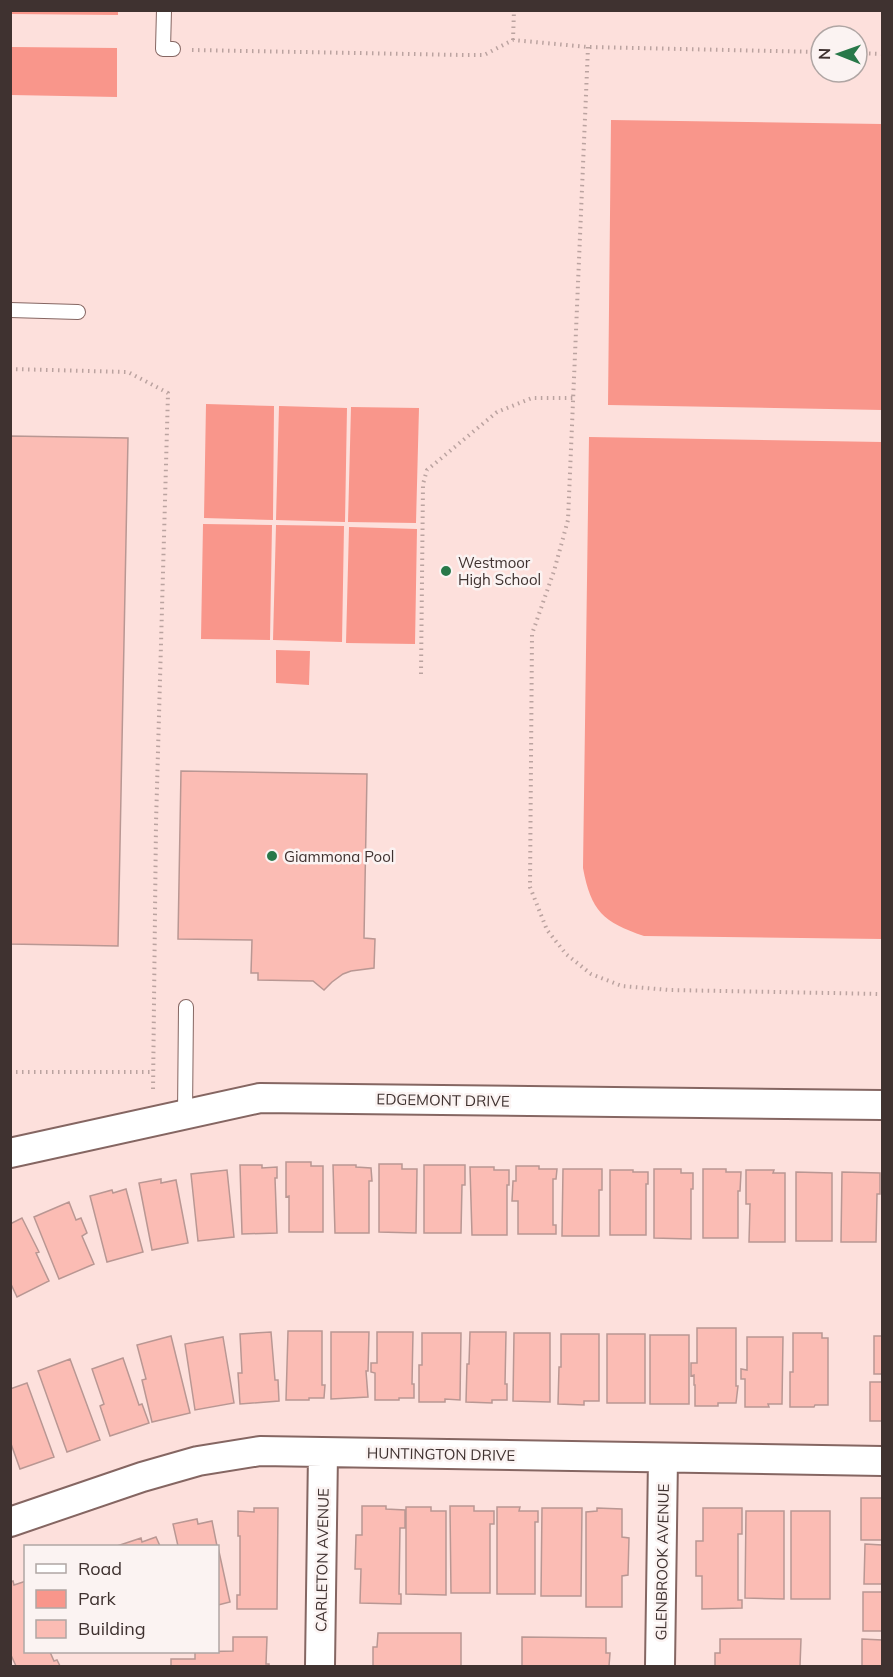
<svg xmlns="http://www.w3.org/2000/svg" width="893" height="1677" font-family="Mulish,sans-serif">
<style>
.green{fill:#f9968b}
.building{fill:#fbbcb4;stroke:#b99793;stroke-width:1.5}
.lines{fill:none;stroke-linecap:round;stroke-linejoin:round}
.service-casing{stroke:#856662;stroke-width:16}
.minor-casing{stroke:#856662;stroke-width:32}
.path{stroke:#bba3a0;stroke-width:4;stroke-dasharray:1.5 4.5;stroke-linecap:butt}
.service{stroke:#fff;stroke-width:14}
.minor{stroke:#fff;stroke-width:28}
.poi-dot{fill:#287849;stroke:#fbf3f2;stroke-width:2}
.labels{text-anchor:middle;dominant-baseline:central;stroke-width:5;stroke-linejoin:round;paint-order:stroke}
.poi-label{font-size:15px;fill:#3f3230;stroke:#fbf3f2;text-anchor:start}
.street-label{font-size:15px;fill:#3f3230;stroke:#fbf3f2}
</style>
<rect width="100%" height="100%" fill="#fde0dc"/>
<path class="green" d="M12,11L118,10V15L12,14Z
M12,47L117,48V97L11,95Z
M611,120L882,124V410L608,405Z
M206,404L274,406L273,520L204,518Z
M279,406L347,408L345,522L276,520Z
M351,407L419,408L416,523L348,522Z
M589,437L882,442V939L644,936C603,922 591,911 583,868Z
M203,524L272,525L270,640L201,639Z
M276,525L344,526L342,642L273,640Z
M349,527L417,529L415,644L346,643Z
M276,650L310,651L309,685L276,683Z"/>
<path class="building" d="M10,436L128,438L118,946L10,944Z
M181,771L367,774L364,938L375,939L374,968L351,971L343,974L332,982L324,990L313,981L258,980V973H251L252,940L178,939Z
M286,1162H311V1166H323V1232H289V1196L286,1197Z
M379,1164H402V1169H417L416,1233L379,1232Z
M240,1165H262V1168L277,1167V1178H275L277,1233L242,1234Z
M333,1165H356V1167L371,1168L372,1181H369V1233H335Z
M424,1165H465V1185H462L461,1233H424Z
M516,1166H539V1169H557L556,1179H553V1225H556V1234H518V1201H512L513,1181H516Z
M470,1167H494V1170H509V1185H507V1235H472Z
M563,1169H602V1190H599V1236H562Z
M654,1169H681V1173H693V1189H691V1239L654,1238Z
M703,1169H726V1172H741L740,1191H738V1238H703Z
M227,1170L234,1237L198,1241L191,1174Z
M610,1170H633V1172H648V1184H646V1235H610Z
M746,1170H774L773,1173H785V1242H749L750,1204H746Z
M796,1172L832,1173V1241H796Z
M842,1172L880,1173V1194H877L876,1242H841Z
M161,1179V1183L176,1180L188,1243L152,1250L139,1183Z
M126,1189L143,1252L107,1262L90,1196L112,1190L113,1193Z
M69,1202L76,1220L81,1218L87,1233L82,1236L94,1264L59,1279L34,1217Z
M22,1218L39,1252L36,1253L49,1281L17,1297L10,1282V1224Z
M697,1328H736V1386H738L736,1403H718V1406H695V1385H694V1375L691,1376V1363H697Z
M288,1331H322V1385H325L324,1398H309V1400H286Z
M271,1332L275,1380H278L279,1401L240,1404L238,1373H242L240,1334Z
M331,1332H369L368,1371H366L368,1397L331,1399Z
M377,1332H413L412,1384H414V1398H399V1400H375V1373L371,1372V1363H377Z
M470,1332H506L505,1384H507V1400H492V1403L466,1402L467,1364H469Z
M422,1333H461L460,1400L445,1399V1402H419V1365H422Z
M514,1333H550V1402L513,1401Z
M793,1333H822V1338H828V1405H815L814,1407H790V1372H793Z
M561,1334H599V1401H584V1405L558,1404L559,1367H561Z
M607,1334H645V1403H607Z
M650,1335H689V1404H650Z
M171,1336L190,1413L152,1422L142,1380L146,1379L137,1345Z
M874,1336H882V1374H874Z
M223,1337L234,1403L195,1410L185,1344Z
M747,1337H783L782,1404H768L769,1407H745V1379H741V1369L747,1370Z
M123,1358L139,1405L142,1404L149,1423L110,1436L100,1406L104,1404L92,1369Z
M70,1359L100,1440L67,1452L38,1371Z
M870,1382H882V1421H870Z
M27,1383L54,1457L20,1469L10,1441V1389Z
M861,1498H882V1540H861Z
M362,1506H386V1509L405,1510V1528H400L399,1594H401V1604L360,1603L361,1569H355L356,1535H362Z
M450,1506H474V1511H494V1524H490V1593H451Z
M406,1507H431V1511H446V1595L406,1594Z
M497,1507H520L519,1511H538V1522H535V1594H497Z
M254,1508H278L277,1609H237V1595H240V1536H238V1511L254,1512Z
M542,1508H582L581,1596H541Z
M597,1508L622,1509V1537L629,1538L628,1575L622,1576V1607H586V1512L597,1511Z
M703,1508H742V1534H738V1600H742V1608L702,1609V1576H696V1541H703Z
M746,1511H784V1599L745,1598Z
M791,1511H830V1599H791Z
M197,1519L198,1524L212,1521L217,1546H178L173,1524Z
M156,1537L160,1546H117L141,1538L142,1542Z
M865,1544L882,1545V1584H864Z
M218,1547L230,1602L218,1605Z
M13,1581L14,1585L26,1581V1652H50L54,1661L57,1660L60,1666H16L10,1653V1582Z
M863,1592H882V1631H863Z
M378,1633H461V1666H373V1647H377Z
M233,1637H267L266,1664H269V1666H171V1659H195V1652L233,1651Z
M522,1637L606,1638V1653H610L609,1666H522Z
M720,1639H801L800,1666H715V1653H720Z
M862,1639L882,1640V1666H862Z"/>
<g class="lines">
<defs>
<path id="service" d="M164,10L163,49H173
M10,310L78,312
M185,1115L186,1007"/>
<path id="minor" d="M10,1153L260,1098L882,1105
M10,1522L142,1477L198,1461L260,1451L882,1461
M320,1666L323,1453
M660,1666L663,1458"/>
</defs>
<use href="#service" class="service-casing"/>
<use href="#minor" class="minor-casing"/>
<path class="path" d="M513,40L514,10
M588,47L568,520L554,571L532,634L530,887L547,930L566,954L591,974L622,986L670,990L882,994
M192,50L464,55H484L513,40L588,47L821,52
M857,53L882,54
M10,369L128,372L168,393L156,823L153,1093
M421,674L423,484L427,470L497,412L532,398H574
M10,1072H153"/>
<use href="#service" class="service"/>
<use href="#minor" class="minor"/>
</g>
<g class="poi-dot">
<circle cx="446" cy="571" r="6"/>
<circle cx="272" cy="856" r="6"/>
</g>
<g class="labels">
<g class="poi-label">
<text x="458" y="562">Westmoor<tspan x="458" dy="17">High School</tspan></text>
<text x="284" y="856">Giammona Pool</text>
</g>
<g class="street-label">
<text transform="translate(443 1100) rotate(1)">EDGEMONT DRIVE</text>
<text transform="translate(441 1454) rotate(1)">HUNTINGTON DRIVE</text>
<text transform="translate(322 1560) rotate(-89)">CARLETON AVENUE</text>
<text transform="translate(662 1562) rotate(-89)">GLENBROOK AVENUE</text>
</g>
</g>
<rect width="893" height="1677" fill="none" stroke="#3f3230" stroke-width="24"/>
<rect x="24" y="1545" width="195" height="108" fill="#fbf3f2" stroke="#b0a6a4" stroke-width="1.5"/>
<rect x="36" y="1564" width="30" height="9" fill="#ffffff" stroke="#b0a6a4" stroke-width="1.5"/>
<text x="78" y="1575" font-size="18" fill="#3f3230">Road</text>
<rect x="36" y="1590" width="30" height="18" fill="#f9968b" stroke="#b0a6a4" stroke-width="1.5"/>
<text x="78" y="1605" font-size="18" fill="#3f3230">Park</text>
<rect x="36" y="1620" width="30" height="18" fill="#fbbcb4" stroke="#b0a6a4" stroke-width="1.5"/>
<text x="78" y="1635" font-size="18" fill="#3f3230">Building</text>
<g transform="translate(839 54) rotate(271)"><circle r="28" fill="#fbf3f2" stroke="#b0a6a4" stroke-width="1.5"/>
<path d="M0-4.5L10 22L0 15L-10 22Z" fill="#287849"/>
<text y="-9" font-size="16" font-weight="bold" text-anchor="middle" fill="#3f3230">N</text>
</g>
</svg>
